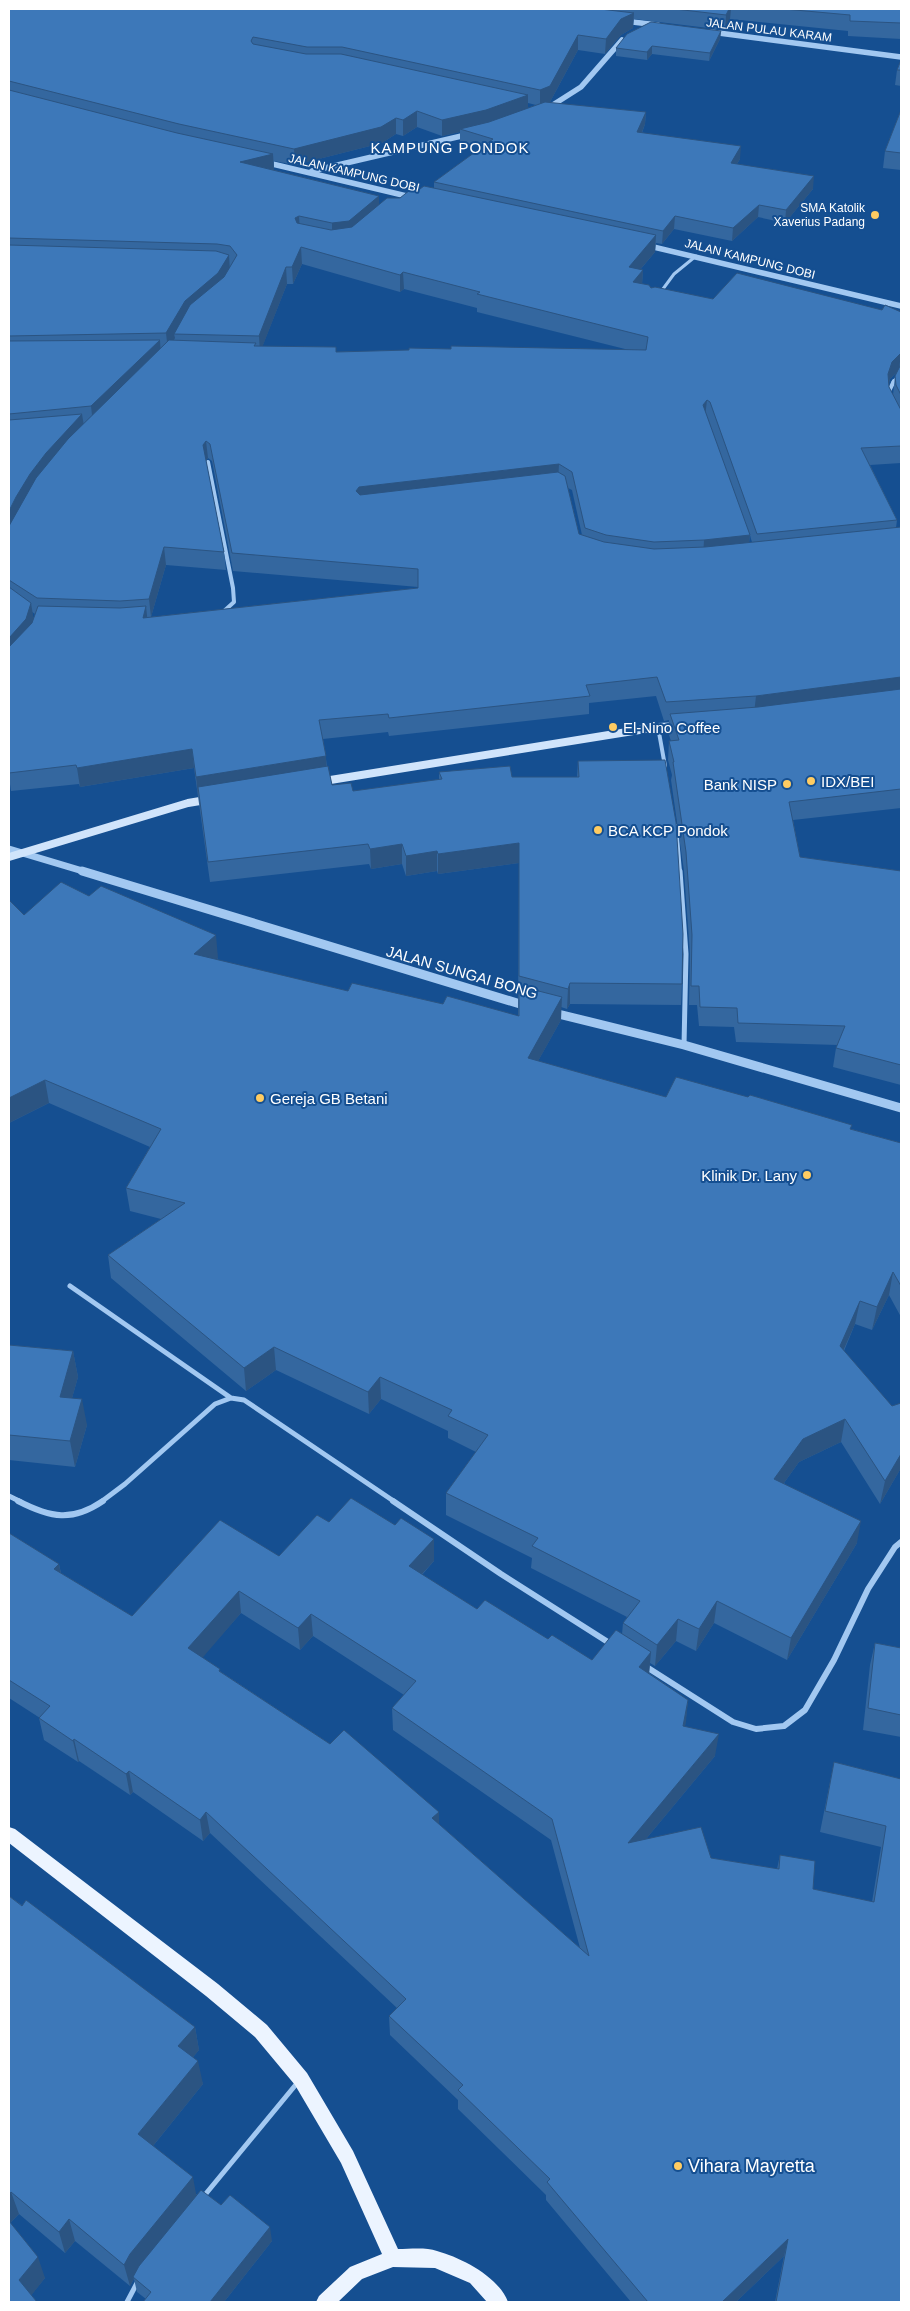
<svg xmlns="http://www.w3.org/2000/svg" width="910" height="2311" font-family="Arial,sans-serif">
<style>
.lines{fill:none;stroke-linecap:round;stroke-linejoin:round}
.service{stroke:#a2c8f1;stroke-width:5}
.minor-far3{stroke:#a2c8f1;stroke-width:3}
.minor-far2{stroke:#a2c8f1;stroke-width:4}
.minor-far1{stroke:#a2c8f1;stroke-width:5}
.minor{stroke:#a2c8f1;stroke-width:6}
.tertiary-far2{stroke:#a2c8f1;stroke-width:5.5}
.tertiary-far1{stroke:#a2c8f1;stroke-width:7}
.tertiary{stroke:#a2c8f1;stroke-width:9}
.secondary{stroke:#d0e4fb;stroke-width:8}
.primary{fill:#ecf4ff;fill-rule:evenodd}
.wall{fill:#34679f;fill-rule:evenodd}
.shaded-wall{fill:#2b5482}
.building{fill:#3d78b9;stroke:#2b5482;fill-rule:evenodd}
.poi-dot{fill:#ffcc62;stroke:#154f91;stroke-width:2}
.labels{text-anchor:middle;dominant-baseline:central;stroke-width:4;stroke-linejoin:round;paint-order:stroke}
.far-street-label{font-size:12px;fill:#fff;stroke:#154f91}
.far-poi-label{font-size:12px;fill:#fff;stroke:#154f91;text-anchor:end}
.far-quarter-label{font-size:15px;letter-spacing:1px;fill:#fff;stroke:#154f91}
.poi-label{font-size:15px;fill:#fff;stroke:#154f91;text-anchor:start}
.street-label{font-size:15px;fill:#fff;stroke:#154f91}
.near-poi-label{font-size:18px;fill:#fff;stroke:#154f91;text-anchor:start}
</style>
<rect width="100%" height="100%" fill="#154f91"/>
<g class="lines">
<path class="service" d="M204,2196L298,2082
M127,2302L137,2283"/>
<path class="minor-far3" d="M660,293L674,274L696,256
M893,382L901,373"/>
<path class="minor-far2" d="M888,393L894,381
M208,462L233,588L234,602L223,612
M658,727L665,766
M676,826L680,872"/>
<path class="minor-far1" d="M680,871L686,954L684,1045
M70,1286L231,1398
M9,1496L21,1502
M101,1502L125,1484L215,1404L231,1398L244,1400L395,1502"/>
<path class="minor" d="M18,1501C51,1518 72,1522 103,1501
M393,1501L501,1574L611,1644
M645,1666L733,1722L756,1729L784,1726L805,1710L834,1660L868,1589L895,1547L901,1542"/>
<path class="tertiary-far2" d="M624,21L658,25
M711,32L901,57
M548,108L581,87L622,40
M264,162L415,198
M312,171L470,134
M645,245L901,306"/>
<path class="tertiary-far1" d="M9,849L86,872"/>
<path class="tertiary" d="M82,871L530,1007
M550,1012L684,1045L901,1108"/>
<path class="secondary" d="M318,782L658,727L682,726
M9,857L188,803L212,799"/>
<path class="primary" d="M9,1827L15,1829L218,1984L267,2025L307,2073L353,2151L398,2249C410,2249 426,2247 437,2251C462,2258 499,2277 508,2302H487L470,2283L435,2268L393,2267L362,2279L338,2302H316L319,2296L350,2267L382,2254L341,2163L295,2085L255,2037L206,1996L9,1843Z"/>
</g>
<path class="wall" d="M9,9H901V39L848,36V31L730,19L725,30L634,19L633,28L621,35L605,54L578,50L550,102L548,103L646,112L645,124L642,133L740,159L737,164L813,189L785,223L758,217L732,241L674,229L662,244L656,243L655,252L640,270H643L642,284L651,288L713,299L901,312V463L870,465L897,520L896,528H901V808L793,820L800,857L901,871V1085L833,1067L836,1048L838,1045L736,1042L734,1027L699,1026L697,1005H689L690,954L684,871L671,780L672,775L668,760L669,741H671L668,732L669,720L664,721L656,696L589,703V714L389,736L388,732L323,739L327,766L332,785L353,791L439,780V772L512,777H577L578,761L682,984L681,1005L570,1004L567,1009L561,1007V1020L538,1061L666,1097L851,1129L901,1143V1317L889,1295L872,1330L855,1324L844,1351L901,1468L880,1504L841,1442L799,1462L784,1483L857,1543L787,1660L714,1623L696,1651L676,1641L655,1666L650,1663L649,1673L688,1700L685,1726L715,1756L646,1839L711,1858L777,1869L780,1855L813,1889L872,1902L881,1847L820,1832L834,1762L901,1779V2302H775L784,2256L736,2302H631L546,2200V2195L458,2109V2100L390,2035L389,2016L397,2008L210,1833L203,1841L133,1792L130,1795L79,1761L78,1762L44,1740L39,1718H40L9,1698V1533L59,1564L61,1573L132,1616L279,1556L329,1522L434,1561L422,1575L477,1609L548,1639L592,1660L622,1634L623,1623L627,1617L531,1568L532,1558L446,1515V1493L476,1452L448,1438V1431L381,1399L369,1414L276,1370L246,1391L111,1278L108,1255L161,1219L130,1211L126,1188L150,1147L49,1103L9,1123V901L24,915L89,896L218,958L216,960L348,991L443,1004L518,1016L519,863L438,874L437,871L406,876L402,864L371,869L369,864L210,882L194,768L80,787L79,784L11,791L9,777ZM528,103L536,105L528,108ZM417,127L442,136L460,132V141L481,148L434,182V188L416,192L400,198L379,205V196L274,170V161L295,165L382,143L396,134L403,136ZM302,264L400,292L404,289L477,308V312L629,350L451,349L336,352L262,347L287,284H293ZM897,372L895,376L893,395L889,387V383L890,379ZM208,458L212,461L233,571L418,587V588L151,617L166,565L226,570L224,552L206,461ZM568,488L572,490L582,535L579,534ZM750,535L751,539L752,542L749,543ZM32,612L35,614L33,619ZM241,1613L300,1650L313,1636L404,1695L392,1708L393,1730L551,1840L580,1948L439,1824V1812L330,1744L221,1672L202,1657Z
M721,31L720,39L709,61L652,54L647,60L616,56V48Z
M901,60V86L895,85L897,70Z
M901,110V170L883,168L885,151Z
M9,1345L73,1351L78,1377L72,1398L87,1425L75,1467L9,1460Z
M875,1643L901,1648V1737L863,1730L870,1665Z
M9,1896L195,2027L199,2050L193,2057L203,2084L153,2146L197,2195L221,2205L272,2241L224,2302H143L146,2299L137,2292L134,2279L130,2286L75,2241L65,2253L19,2214L10,2223L45,2278L31,2295L9,2302Z"/>
<path class="shaded-wall" d="M729,9H731L730,19L725,30L726,15Z
M634,13L633,28L621,35L605,54L606,39L621,19Z
M721,31L720,39L709,61L710,53Z
M578,35V50L550,102L540,106V90Z
M652,46V54L647,60V52Z
M528,95V110L486,126L460,129V132L442,136V120Z
M417,111V127L403,136V120Z
M646,112L645,124L637,145V132Z
M396,118V134L382,143L295,165L294,149Z
M741,146L740,159L730,175L731,163Z
M273,154L274,170L240,162Z
M814,176L813,189L785,223L786,210Z
M379,196V212L332,240V223Z
M759,205L758,217L732,241L733,228Z
M299,216L300,233L295,218Z
M675,216L674,229L662,244L663,231Z
M656,235L655,252L628,284L629,267Z
M301,247L302,264L293,284L292,267Z
M229,255L230,272L174,334L175,338L168,351L166,333L185,301Z
M286,267L287,284L260,353L259,336Z
M643,270L642,287L633,282Z
M403,272L404,289L400,292V275Z
M160,340L161,357L93,424L91,406Z
M901,353L899,370L890,379L885,392L888,374L892,362Z
M707,400L705,417L703,405Z
M82,414L85,432L9,534V511L16,497L30,474L46,453Z
M206,441L208,458L204,463L203,445Z
M559,464L558,482L360,505L356,491L359,487Z
M750,535L748,553L703,558L704,540Z
M164,547L166,565L151,617L149,599Z
M31,603L34,621L9,660V638Z
M146,606L148,625L143,618Z
M901,677V696L754,714L756,696Z
M192,749L194,768L80,787L77,768Z
M326,756L327,775L198,787V795L196,777Z
M519,843V863L438,874V854Z
M402,844V864L371,869L370,849Z
M437,851V871L406,876V856Z
M216,935L218,958L197,977L194,954Z
M570,983V1004L567,1009L568,989Z
M562,997L561,1020L527,1081L528,1058Z
M45,1080L49,1103L9,1123V1098Z
M893,1272L889,1295L872,1330L877,1307Z
M860,1301L855,1324L835,1369L840,1346Z
M274,1347L276,1370L246,1391L244,1368Z
M73,1351L78,1377L65,1423L60,1397Z
M380,1377L381,1399L369,1414L368,1392Z
M82,1399L87,1425L75,1467L70,1441Z
M845,1419L841,1442L799,1462L771,1501L774,1479L803,1439Z
M901,1454V1468L880,1504L885,1481Z
M861,1521L857,1543L787,1660L791,1638Z
M434,1539V1561L409,1588V1566Z
M59,1564L63,1586L54,1569Z
M239,1591L241,1613L192,1670L188,1648Z
M717,1601L714,1623L696,1651L699,1629Z
M311,1614L313,1636L300,1650L298,1628Z
M678,1619L676,1641L655,1666L657,1645Z
M651,1652L649,1674L639,1667Z
M688,1700L686,1722L680,1747L683,1726Z
M719,1734L715,1756L626,1863L628,1843Z
M74,1739L79,1761L78,1762L73,1741Z
M129,1771L133,1792L130,1795L126,1774Z
M206,1812L210,1833L203,1841L200,1820Z
M439,1812V1832L432,1818Z
M195,2027L199,2050L183,2069L178,2046Z
M198,2061L203,2084L144,2157L138,2134Z
M193,2177L197,2199L133,2277L134,2279L130,2286L124,2265L130,2254Z
M11,2192L19,2214L9,2224V2195Z
M69,2219L75,2241L65,2253L59,2232Z
M270,2227L272,2241L224,2302H210Z
M788,2239L784,2256L736,2302H722Z
M38,2257L45,2278L27,2301L19,2280Z"/>
<path class="building" d="M9,9H600L634,13L621,19L606,39L578,35L550,86L540,90L342,47H307L253,37L251,41L253,44L306,54H341L528,95L486,110L442,120L417,111L403,120L396,118L381,127L294,149L179,124L9,81Z
M675,9H729L726,15Z
M784,9H901V23L850,21V15Z
M651,22L721,31L710,53L652,46L647,52L616,48L627,34Z
M901,60V70H897Z
M9,90L177,133L273,154L240,162L379,196L349,221L332,223L299,216L295,218L297,223L331,230L352,227L387,198H400L410,190L416,192L424,186L656,235L629,267L643,270L633,282L649,285L651,288L655,287L713,299L737,273L882,310L885,305L901,312V353L892,362L888,374L889,387L901,410V446L861,448L897,520L757,534L710,402L707,400L703,405L750,535L704,540L654,542L606,535L585,528L572,472L559,464L359,487L356,491L360,495L558,472L565,476L579,534L604,542L654,549L705,547L901,527V677L756,696L666,702L657,677L586,685L590,696L389,718L388,714L319,720L326,756L196,777L192,749L77,768L76,765L9,773V647L32,623L38,606L120,608L146,606L143,618L418,588V569L232,553L210,444L206,441L203,445L224,552L164,547L149,599L120,601L37,598L9,580V526L36,478L68,439L169,340L256,343L254,346L336,347V352L409,350V348L451,349V346L646,350L648,337L477,294L480,292L403,272L400,275L301,247L292,267H286L259,336L174,334L190,305L224,277L237,255L230,246L217,244L9,238Z
M545,102L646,112L637,132L741,146L731,163L814,176L786,210L759,205L733,228L675,216L663,231L434,182L493,139L460,129L489,122Z
M901,110V153L885,151Z
M9,245L216,251L229,255L218,273L185,301L166,333L9,336Z
M160,340L91,406L9,414V341Z
M901,364V395L896,385L895,376Z
M82,414L46,453L30,474L16,497L9,511V420Z
M9,587L31,603L26,619L9,638Z
M901,689V789L789,802L800,857L901,871V1065L836,1048L845,1026L738,1023L737,1008L700,1007L699,986H691L692,935L686,852L673,762H674L669,741L679,740L670,714L758,707Z
M665,760L676,822L683,934L682,984L570,983L568,989L519,976V843L438,854L437,851L406,856L402,844L370,849L368,844L208,862L198,787L328,766L332,785L351,783L353,791L442,779L439,772L510,766L512,777H579L578,761Z
M61,882L89,896L101,886L216,935L194,954L348,991L352,983L443,1004L447,996L519,1016V986L562,997L528,1058L666,1097L676,1077L748,1097L750,1095L852,1125L850,1129L901,1143V1286L893,1272L877,1307L860,1301L840,1346L892,1406L901,1403V1454L885,1481L845,1419L803,1439L774,1479L861,1521L791,1638L717,1601L699,1629L678,1619L657,1645L623,1623L640,1601L532,1546L538,1538L446,1493L488,1435L448,1416L452,1410L380,1377L368,1392L274,1347L244,1368L108,1255L185,1203L126,1188L161,1129L45,1080L9,1098V901H10L24,915Z
M9,1345L73,1351L60,1397L82,1399L70,1441L9,1435Z
M351,1498L395,1525L401,1518L434,1539L409,1566L477,1609L485,1600L548,1639L552,1635L592,1660L616,1630L651,1652L639,1667L688,1700L683,1726L719,1734L628,1843L701,1827L711,1858L779,1869L780,1855L815,1861L813,1889L874,1902L886,1826L825,1811L834,1762L901,1779V2302H776L788,2239L722,2302H648L547,2182L550,2179L458,2090L463,2085L389,2016L406,1999L206,1812L200,1820L129,1771L126,1774L74,1739L73,1741L39,1718L50,1706L9,1680V1533L59,1564L54,1569L132,1616L220,1520L279,1556L317,1515L329,1522ZM239,1591L298,1628L311,1614L416,1681L392,1708L552,1819L589,1956L432,1818L439,1812L344,1730L330,1744L219,1671L220,1669L188,1648Z
M875,1643L901,1648V1715L868,1708Z
M9,1896L22,1906L26,1900L195,2027L178,2046L198,2061L138,2134L193,2177L130,2254L124,2265L69,2219L59,2232L11,2192L9,2195Z
M201,2190L221,2205L230,2195L270,2227L210,2302H143L151,2292L133,2277L139,2266Z
M9,2221L38,2257L19,2280L37,2302H9Z"/>
<g class="poi-dot">
<circle cx="875" cy="215" r="5"/>
<circle cx="613" cy="727" r="5"/>
<circle cx="811" cy="781" r="5"/>
<circle cx="787" cy="784" r="5"/>
<circle cx="598" cy="830" r="5"/>
<circle cx="260" cy="1098" r="5"/>
<circle cx="807" cy="1175" r="5"/>
<circle cx="678" cy="2166" r="5"/>
</g>
<g class="labels">
<g class="far-street-label">
<text transform="translate(769 30) rotate(7)">JALAN PULAU KARAM</text>
<text transform="translate(354 173) rotate(13)">JALAN KAMPUNG DOBI</text>
<text transform="translate(750 259) rotate(14)">JALAN KAMPUNG DOBI</text>
</g>
<g class="far-poi-label">
<text x="865" y="208">SMA Katolik<tspan x="865" dy="14">Xaverius Padang</tspan></text>
</g>
<g class="far-quarter-label">
<text x="450" y="147">KAMPUNG PONDOK</text>
</g>
<g class="poi-label">
<text x="623" y="727">El-Nino Coffee</text>
<text x="821" y="781">IDX/BEI</text>
<text x="777" y="784" text-anchor="end">Bank NISP</text>
<text x="608" y="830">BCA KCP Pondok</text>
<text x="270" y="1098">Gereja GB Betani</text>
<text x="797" y="1175" text-anchor="end">Klinik Dr. Lany</text>
</g>
<g class="street-label">
<text transform="translate(462 972) rotate(16)">JALAN SUNGAI BONG</text>
</g>
<g class="near-poi-label">
<text x="688" y="2166">Vihara Mayretta</text>
</g>
</g>
<rect width="910" height="2311" fill="none" stroke="#ffffff" stroke-width="20"/>
</svg>
